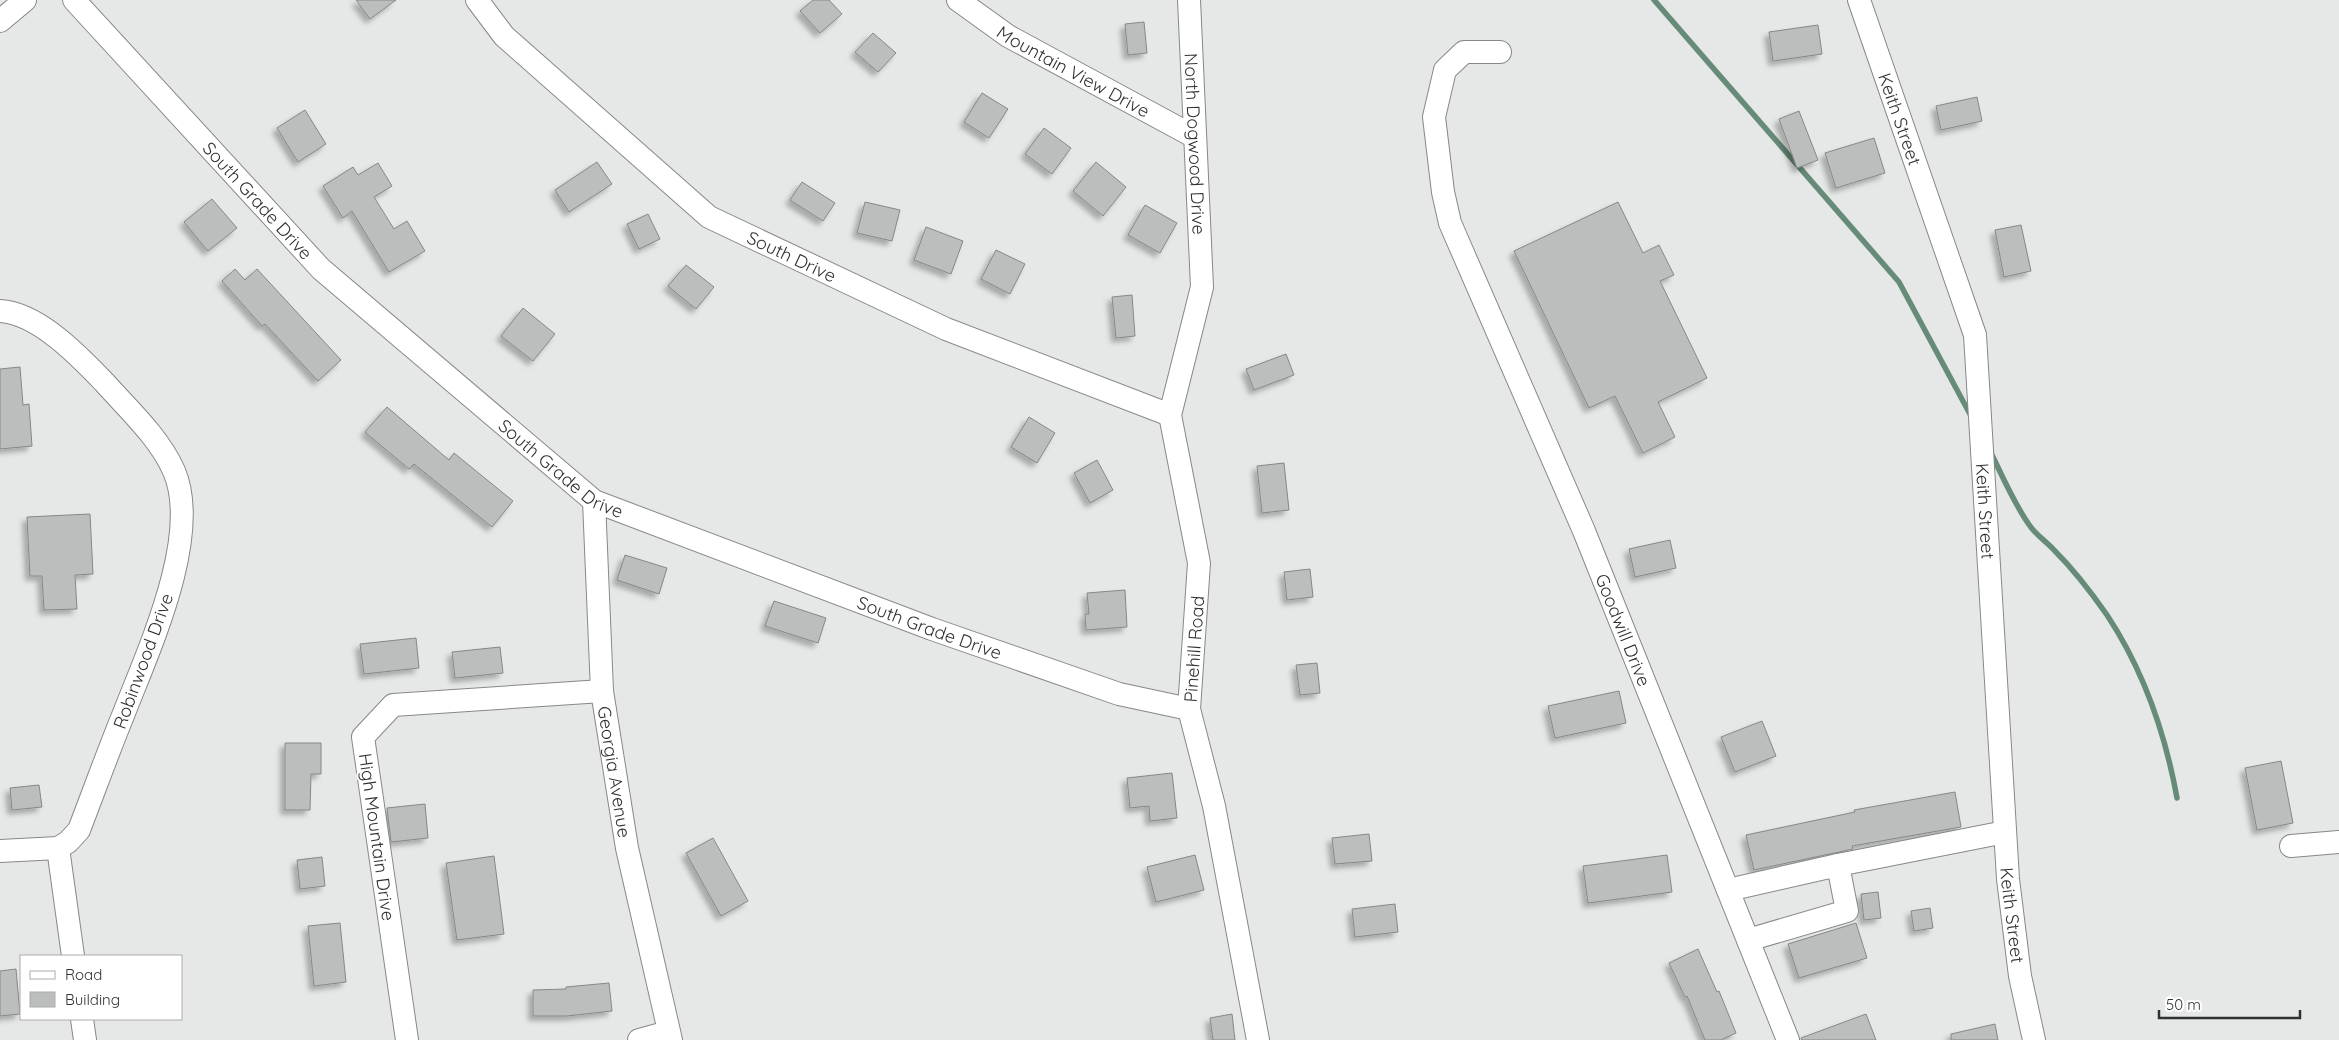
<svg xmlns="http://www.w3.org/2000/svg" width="2339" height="1040" font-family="Quicksand,sans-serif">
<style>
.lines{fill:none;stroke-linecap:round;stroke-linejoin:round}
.stream{stroke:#668b78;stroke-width:5.5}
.building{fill:#bbbebc;stroke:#858886;filter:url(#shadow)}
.minor-casing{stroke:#868987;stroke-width:24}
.minor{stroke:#fff;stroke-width:22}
.labels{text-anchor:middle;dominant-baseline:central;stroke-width:4;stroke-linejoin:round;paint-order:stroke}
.street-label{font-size:18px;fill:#2f302f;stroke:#fff}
</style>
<defs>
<filter id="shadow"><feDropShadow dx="-4.5" dy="4.5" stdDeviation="2.5" flood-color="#0004"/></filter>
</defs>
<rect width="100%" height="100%" fill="#e5e8e6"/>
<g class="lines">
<path class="stream" d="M1654,0L1899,282L1971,416
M1991,453C2003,477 2014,504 2030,526C2036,535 2047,542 2054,550C2074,570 2091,592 2107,615C2144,671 2165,732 2177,798"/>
</g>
<path class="building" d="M356,0H396L370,19Z
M813,0H829L842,14L820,33L800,11Z
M1144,22L1147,53L1128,55L1125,24Z
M1818,25L1822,54L1773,61L1769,32Z
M873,33L896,53L878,72L855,52Z
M982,93L1008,109L989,138L964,122Z
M1977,97L1982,121L1941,130L1936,106Z
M305,110L326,144L298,162L277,128Z
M1799,111L1818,160L1797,168L1779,119Z
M1044,128L1071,148L1052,174L1025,154Z
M1874,138L1885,173L1836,188L1825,153Z
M597,162L612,184L569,212L555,190Z
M1096,162L1126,187L1103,216L1073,191Z
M378,163L392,186L374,197L394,229L407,221L425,251L389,272L352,211L343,218L323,186L353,167L358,175Z
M802,182L835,203L823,221L790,200Z
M212,199L237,228L208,251L184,222Z
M865,202L900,210L892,241L857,233Z
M1618,202L1643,253L1659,245L1674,275L1660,281L1707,378L1658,402L1675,437L1643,453L1615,396L1589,408L1514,251Z
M1145,205L1177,223L1160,253L1128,235Z
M648,214L660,239L639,249L627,224Z
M2021,225L2031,271L2004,277L1995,230Z
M926,227L963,241L951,274L914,260Z
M996,250L1025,264L1010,294L981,279Z
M686,265L714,287L696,309L668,286Z
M235,269L245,280L257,269L341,360L318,381L265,324L262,326L222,281Z
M1132,295L1135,336L1116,338L1112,297Z
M523,308L555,334L533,361L501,336Z
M1286,354L1294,375L1254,390L1246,369Z
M20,367L23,405L29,404L32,446L0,449V369Z
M387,407L449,460L454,453L513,501L492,527L414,464L409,469L365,432Z
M1029,417L1055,433L1037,463L1011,447Z
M1097,460L1113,490L1090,503L1074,473Z
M1284,463L1289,510L1262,513L1257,466Z
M90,514L93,574L75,575L77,609L44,610L42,576H30L27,517Z
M1670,540L1676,568L1635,577L1629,549Z
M625,555L667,568L659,594L617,580Z
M1310,569L1313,597L1287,600L1284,572Z
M1125,590L1127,627L1086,630L1085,614H1089L1087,593Z
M774,601L826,618L818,643L765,626Z
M416,638L419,668L364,674L360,644Z
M500,647L503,673L455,678L452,652Z
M1317,663L1320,693L1300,695L1296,665Z
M1619,691L1626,723L1555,738L1548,706Z
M1762,721L1776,756L1735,772L1721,737Z
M285,743H321V774H311L310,810H285Z
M2281,761L2293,823L2257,830L2245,768Z
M1172,773L1177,818L1150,821L1149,806L1130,808L1127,778Z
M39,785L42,807L12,810L10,788Z
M1955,792L1961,827L1852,846L1853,849L1754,870L1746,835L1855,812L1854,810Z
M425,804L428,838L391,842L387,808Z
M1369,834L1372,861L1335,864L1332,838Z
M713,838L748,901L721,916L686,853Z
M1195,855L1204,890L1156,902L1147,867Z
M1667,855L1672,892L1588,903L1583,866Z
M494,856L504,934L457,940L446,863Z
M322,857L325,886L300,889L297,860Z
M1878,892L1881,918L1864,920L1861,894Z
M1395,904L1398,932L1355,937L1352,909Z
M1930,908L1933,928L1914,931L1911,911Z
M340,923L346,982L314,986L308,926Z
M1856,923L1867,958L1799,978L1788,944Z
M1698,949L1717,992L1719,991L1736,1033L1721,1040H1705L1687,996L1685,997L1669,963Z
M16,969L20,1014L0,1016V971Z
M609,983L612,1011L567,1016H533V990L566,989V987Z
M1232,1014L1235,1040H1213L1210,1018Z
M1866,1014L1876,1040H1802L1801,1038Z
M1995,1024L1998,1040H1951V1034Z"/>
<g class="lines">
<defs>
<g id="minor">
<path id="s1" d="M74,0L321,269L594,501L932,629L1119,694L1189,709"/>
<path id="s2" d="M477,0L504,36L709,217L946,329L1170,415"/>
<path id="s3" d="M958,0L1008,36L1193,136"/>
<path id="s4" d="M1189,0L1202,287L1170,415L1199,563L1189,709L1214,806L1258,1040"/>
<path id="s5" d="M1859,0L1975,335L2008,879L2020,976L2034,1040"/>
<path d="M0,21L25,0"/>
<path id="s6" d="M1500,52H1464L1445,70L1434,117L1443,192L1450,223L1584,531L1788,1040"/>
<path d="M0,311C38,313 79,356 104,382C128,409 159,437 174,471C202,536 148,651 124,713C108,752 94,791 79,830L68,842L58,848L73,956"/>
<path id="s7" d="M594,501L602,691L627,848L671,1040"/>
<path d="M2291,846L2339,842"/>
<path d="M0,851L58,848"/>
<path d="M1838,865L2005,832"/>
<path d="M1728,890L1838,865L1847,911L1748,940"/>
<path d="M82,1019L85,1040"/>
<path d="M407,1040L363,737L393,705L602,691"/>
<path d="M639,1040L668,1032"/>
</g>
</defs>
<use href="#minor" class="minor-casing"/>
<use href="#minor" class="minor"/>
</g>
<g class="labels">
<g class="street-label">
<text stroke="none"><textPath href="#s3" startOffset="136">Mountain View Drive</textPath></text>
<text stroke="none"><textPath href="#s5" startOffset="126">Keith Street</textPath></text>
<text stroke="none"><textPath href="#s4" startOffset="144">North Dogwood Drive</textPath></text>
<text stroke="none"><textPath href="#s1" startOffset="272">South Grade Drive</textPath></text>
<text stroke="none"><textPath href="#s2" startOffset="410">South Drive</textPath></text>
<text stroke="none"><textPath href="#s1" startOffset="678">South Grade Drive</textPath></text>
<text stroke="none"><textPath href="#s5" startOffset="531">Keith Street</textPath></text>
<text stroke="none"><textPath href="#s1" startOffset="1082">South Grade Drive</textPath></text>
<text stroke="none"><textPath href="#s6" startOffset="660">Goodwill Drive</textPath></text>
<text transform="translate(1194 649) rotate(-86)">Pinehill Road</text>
<text transform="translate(143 661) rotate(-70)">Robinwood Drive</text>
<text stroke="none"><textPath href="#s7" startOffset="272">Georgia Avenue</textPath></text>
<text transform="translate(377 837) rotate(82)">High Mountain Drive</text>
<text stroke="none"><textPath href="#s5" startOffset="936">Keith Street</textPath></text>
</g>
</g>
<rect x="20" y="955" width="162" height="65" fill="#ffffff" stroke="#acacac"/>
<rect x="30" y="971" width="25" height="8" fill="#ffffff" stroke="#acacac"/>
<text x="65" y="980" font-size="15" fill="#2f302f">Road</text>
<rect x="30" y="992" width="25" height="15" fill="#bbbebc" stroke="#acacac"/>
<text x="65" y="1005" font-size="15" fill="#2f302f">Building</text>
<path d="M2159 1010v8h141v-8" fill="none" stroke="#2f302f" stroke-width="2.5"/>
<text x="2166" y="1010" font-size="15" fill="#2f302f" stroke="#ffffff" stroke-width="4" paint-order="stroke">50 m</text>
</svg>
